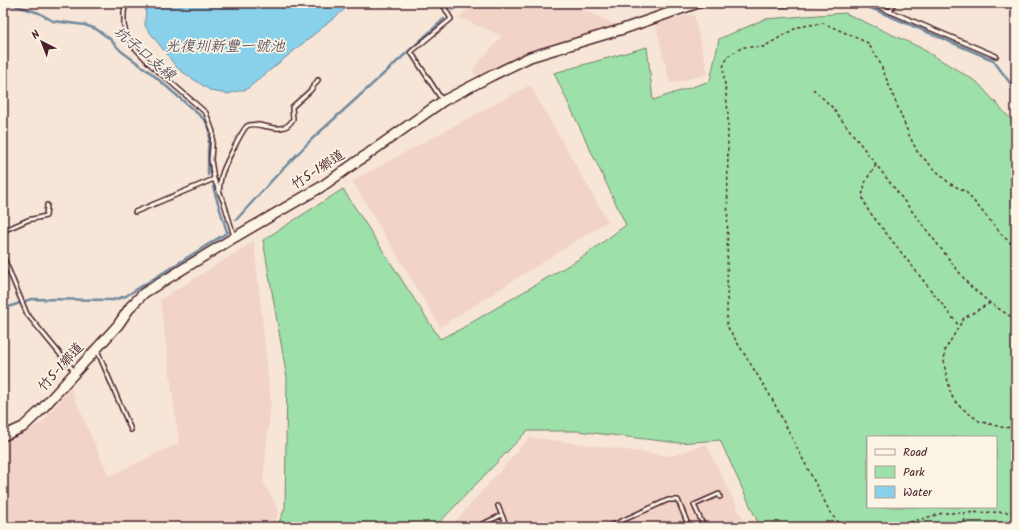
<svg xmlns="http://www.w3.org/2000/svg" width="1019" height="530" font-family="Kalam,'LXGW WenKai TC',sans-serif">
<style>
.built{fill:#f1d4c7}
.green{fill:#9ee0aa;stroke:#74806a;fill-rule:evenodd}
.water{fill:#89d1eb;stroke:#708a9e}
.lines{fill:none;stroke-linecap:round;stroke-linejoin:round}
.stream{stroke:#708a9e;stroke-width:2.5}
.lane-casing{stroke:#4a1f2b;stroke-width:6}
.secondary-casing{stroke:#4a1f2b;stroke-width:12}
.path{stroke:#4a1f2b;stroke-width:1.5;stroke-dasharray:3 3;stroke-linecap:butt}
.lane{stroke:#fcf5e5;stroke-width:3}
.secondary{stroke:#fcf5e5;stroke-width:9}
.labels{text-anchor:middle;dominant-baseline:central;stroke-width:3.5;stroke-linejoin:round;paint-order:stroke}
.street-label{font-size:14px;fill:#4a1f2b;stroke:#fcf5e5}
.water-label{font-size:15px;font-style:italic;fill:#5d5465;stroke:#fcf5e5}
</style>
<rect width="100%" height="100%" fill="#f7e6d7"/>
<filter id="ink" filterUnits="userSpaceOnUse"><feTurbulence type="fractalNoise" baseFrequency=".025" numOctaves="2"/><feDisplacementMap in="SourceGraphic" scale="8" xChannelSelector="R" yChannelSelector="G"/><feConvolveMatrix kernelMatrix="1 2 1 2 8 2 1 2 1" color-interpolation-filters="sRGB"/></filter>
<g filter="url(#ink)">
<path class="built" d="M473,3H581L584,10L617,25L475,76L473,69L502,36L459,18Z
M694,14L708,74L670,84L655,23Z
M530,85L608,221L440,327L352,181Z
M254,241L271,404L263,481L279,511L273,527H3V442L42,423L70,387L109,476L179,443L160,300Z
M530,437L672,456L706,444L747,527H450Z"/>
<path class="green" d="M845,13L919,47L977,82L1016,125V527H760L720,440L679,443L577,431H527L435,527H277L285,508L287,378L263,240L343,189L440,339L459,330L584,256L626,225L554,73L647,47L653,100L710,81L719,39L765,19ZM868,437H996V507H868Z"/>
<path class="water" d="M146,3H350V5L247,89L227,94L211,91L178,69L145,26Z"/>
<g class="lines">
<path class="stream" d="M8,3L39,13L53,21L85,25L96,29L109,38L121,51L151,73L205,120L210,130L208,150V175
M752,3C774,11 801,5 824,3
M859,3L993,60L1016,91
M453,10L461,3
M213,187L227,232
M236,220L276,176L312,139L444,19
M3,309L31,299L113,300L126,296L228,232"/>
<defs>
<path id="lane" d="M126,3L124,12V25L127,36L135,48L151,65L206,113L213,132L211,160L214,179L224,203L234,236
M768,3H780
M870,3L996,56
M890,12L894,3
M442,100L411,52L451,19L442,3
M219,192C220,186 220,179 222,174C224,167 242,130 247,126C258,119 283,139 293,119L292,107L310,91L318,80
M135,212L214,179
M3,231L28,220L46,216L47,205
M3,256L27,314L74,371
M97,350L131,430
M498,506L507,527
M476,527L502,515
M608,527L668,500H678L689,527
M704,527L694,505L719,494L720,497"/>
<path id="secondary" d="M3,436L23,427L41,410L118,325L131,306L144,293L235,237L321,187L443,101L493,75L530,57L623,29L698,3"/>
</defs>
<use href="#lane" class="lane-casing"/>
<use href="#secondary" class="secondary-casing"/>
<path class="path" d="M813,89L831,106L969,285L990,303L1016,320
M876,165L866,180L862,196L868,210L959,326
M990,303L964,318L945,350L944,364L951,395L958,405L979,421L1005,428L1016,426
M964,513L965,527
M843,527L831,514L771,397L727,326L728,113L723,67L728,56L743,47H763L798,27L823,23L868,43L880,63L909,135L918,153L949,183L966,192L1003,236L1016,248
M893,527L943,513L1016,512"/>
<use href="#lane" class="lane"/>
<use href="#secondary" class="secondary"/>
</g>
</g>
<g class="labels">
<g class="street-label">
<text transform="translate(318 170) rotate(-33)">竹5-1鄉道</text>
<text transform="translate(61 367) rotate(-48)">竹5-1鄉道</text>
</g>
<g class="water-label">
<text x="225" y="47">光復圳新豐一號池</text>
<text transform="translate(144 54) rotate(40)">坑子口支線</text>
</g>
</g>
<rect width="1019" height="530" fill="none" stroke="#fcf5e5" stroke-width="16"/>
<rect x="8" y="8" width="1003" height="514" fill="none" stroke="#4a1f2b" stroke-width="1.5" filter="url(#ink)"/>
<rect x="867" y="436" width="130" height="72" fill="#fcf5e5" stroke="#b59f9b"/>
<rect x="875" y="449" width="20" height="6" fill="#fcf5e5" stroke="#b59f9b"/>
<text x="903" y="456" font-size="12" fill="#4a1f2b">Road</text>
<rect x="875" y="466" width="20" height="12" fill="#9ee0aa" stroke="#b59f9b"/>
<text x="903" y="476" font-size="12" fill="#4a1f2b">Park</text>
<rect x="875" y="486" width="20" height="12" fill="#89d1eb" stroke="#b59f9b"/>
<text x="903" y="496" font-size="12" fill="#4a1f2b">Water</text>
<g transform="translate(42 42) rotate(318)" stroke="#fcf5e5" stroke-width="3" paint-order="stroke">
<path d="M0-3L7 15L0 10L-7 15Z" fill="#4a1f2b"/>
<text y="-6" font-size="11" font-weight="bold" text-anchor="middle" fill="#4a1f2b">N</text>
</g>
</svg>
